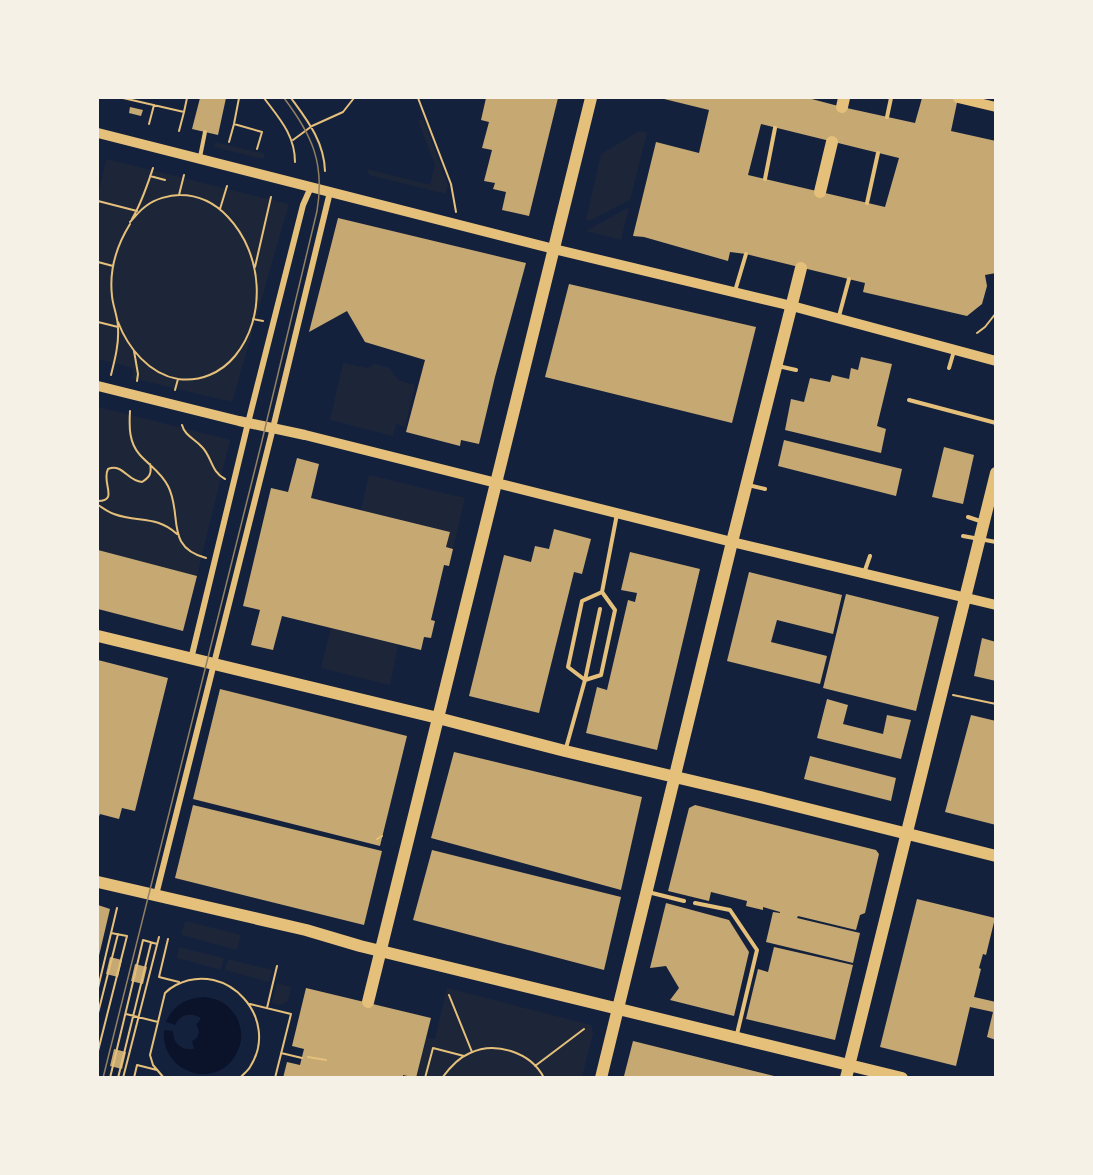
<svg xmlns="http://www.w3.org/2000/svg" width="1093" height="1175" font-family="'Archivo Narrow',sans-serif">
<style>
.green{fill:#1d2539}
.water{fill:#0b132b}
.building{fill:#c6a872;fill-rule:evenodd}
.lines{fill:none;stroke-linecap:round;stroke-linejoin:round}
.path{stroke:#e5c07b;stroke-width:2}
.service{stroke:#e5c07b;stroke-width:4}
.minor{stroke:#e5c07b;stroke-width:6}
.tertiary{stroke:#e5c07b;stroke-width:10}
.secondary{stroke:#e5c07b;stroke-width:12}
.tram{stroke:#918062;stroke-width:1.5}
</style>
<rect width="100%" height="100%" fill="#14213d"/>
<path class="green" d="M423,119L448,185L446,194L369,175L367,169L430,185L435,164L418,121Z
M639,131L647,133L630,200L589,221L586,220L601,154Z
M215,142L265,154L263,159L214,147Z
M106,159L289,204L232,402L132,378L133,368L98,359V195Z
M629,207L621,240L586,231Z
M343,363L368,368L374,364L390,368L398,380L415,385L405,427L396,424L393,436L330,420Z
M98,407L230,440L197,576L98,550Z
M369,475L465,498L453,549L446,547L450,532L361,510Z
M331,628L398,645L390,685L321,668Z
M185,921L241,935L237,950L181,935Z
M179,947L224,958L221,970L177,958Z
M228,959L272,970L269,982L225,970Z
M277,983L291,987L288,1001L281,1005L272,1003Z
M447,988L591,1025L593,1033L582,1077L416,1078L426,1038L435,1039Z"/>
<path class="water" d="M204,997C219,998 230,1005 237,1018C242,1029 243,1039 238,1050C221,1092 160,1075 164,1030L173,1031C173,1043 181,1051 194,1049L192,1041C199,1038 201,1031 196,1025L201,1018C191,1012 180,1014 175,1025L166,1022C173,1005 186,998 204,997Z"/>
<path class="building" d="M200,98H226L218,135L192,129Z
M486,98H558L529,216L502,210L506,192L493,189L495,183L484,181L492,150L482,148L489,122L481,120Z
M660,98H808L842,107L915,123L922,98H958L951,131L996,141V273L985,275L987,286L982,304L967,316L863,292L865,283L746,254L730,252L728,261L644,237L633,236L656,142L699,153L709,110ZM761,124L899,158L885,207L748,175Z
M130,107L143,110L141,116L129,113Z
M338,218L526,263L495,377L479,444L461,440L460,446L406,432L425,360L365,342L347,311L309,332Z
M569,284L756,327L732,423L545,377Z
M861,357L892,364L877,426L886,429L881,453L785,430L791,399L804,402L810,378L830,382L832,375L849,379L851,368L858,370Z
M784,440L902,469L896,496L778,466Z
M944,447L974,455L963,504L932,497Z
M297,458L319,464L311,498L450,532L446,547L453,549L449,566L444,565L431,620L435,621L431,638L424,637L421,650L282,616L273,650L251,645L260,610L243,606L271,488L288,492Z
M554,529L591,539L582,574L574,572L539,713L469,696L504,555L531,562L535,546L549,549Z
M98,550L197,576L183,631L98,609Z
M630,552L700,569L657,750L586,733L597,687L607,690L628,600L635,602L637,593L621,590Z
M749,572L842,595L833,634L777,620L771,642L827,656L820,684L727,661Z
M846,594L939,617L916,711L823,688Z
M982,638L996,642V681L974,676Z
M98,660L168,678L135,811L122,808L119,819L100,814L98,819Z
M220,689L407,736L380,846L193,799Z
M827,699L848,705L843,724L883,734L887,715L911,720L901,759L817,738Z
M971,715L996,721V825L945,812Z
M454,752L642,797L621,890L431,838Z
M810,756L896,778L891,801L804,779Z
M193,805L382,851L364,925L175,878Z
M695,805L876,850L879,854L865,913L860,915L856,930L798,916L797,918L860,933L853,963L766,942L773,912L780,913V912L763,907V910L746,906L747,901L711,892L709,901L668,891L689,808Z
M432,850L621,897L604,970L413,920Z
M917,899L995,918L986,955L983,954L979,968L981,969L974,997L996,1002V1040L987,1037L993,1012L970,1007L956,1066L880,1047Z
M666,903L729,920L749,952L734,1016L670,1000L679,988L666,966L650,968Z
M98,905L110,909L98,960Z
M774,947L853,965L835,1040L746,1019L758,969L768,972Z
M110,957L122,960L118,977L106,974Z
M135,964L147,967L143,984L131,981Z
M306,988L431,1018L416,1078L403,1075V1078H283L287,1062L300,1065L304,1049L292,1046Z
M633,1041L778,1077V1078H630L624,1076Z
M114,1049L126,1052L122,1069L110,1066Z"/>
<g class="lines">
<path class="path" d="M123,98L184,112L179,131
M264,98C279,118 295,135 295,162
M291,98C307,120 324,141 325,171
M418,98L451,184L456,212
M184,112L187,98
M149,124L154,105
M234,124L239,98
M293,140L312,126L343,112L354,98
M229,142L234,124L262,132L257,149
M150,176L165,180
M179,195L184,175
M98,201L137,211
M220,209L227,186
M132,219C142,202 147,186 153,168
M98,262L113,266
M255,267L271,197
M253,319L263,321
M98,322L118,327
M118,322C128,348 149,374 178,379C200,382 221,373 235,356C267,317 263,254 228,217C215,203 200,195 180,195C169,195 155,199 146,206C140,210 135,217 130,222
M977,333L985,327L996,313
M134,351L138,374L137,381
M111,375C115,359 119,344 118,328C118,317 113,307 112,296C109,270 117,245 130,224
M175,390L178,379
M130,411C129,427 129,443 140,455C150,466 161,472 168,486C183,515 164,547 206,558
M182,425C185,436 194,438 202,447C212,457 211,472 225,479
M98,501C119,501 101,482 108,469C123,463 127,481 142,482C150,477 152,473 150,464
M98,505C103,508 108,512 114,514C138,523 156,515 177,534
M953,695L996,704
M377,839L382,836
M168,939L159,977L179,982
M98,988L117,908
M449,995L472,1052
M250,1004L291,1014L275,1078
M267,1008L277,966
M98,1013L118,934
M126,1014L158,1022
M98,1051L127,936L111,933
M281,1053L302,1058
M308,1057L326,1060
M535,1066L584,1029
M110,1078L143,940L157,944
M118,1078L151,943
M123,1078L159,937
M134,1078L137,1065L157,1070
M164,1078L153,1065L150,1055L165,993C168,990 172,987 176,985C227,959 281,1019 250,1067C248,1071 243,1074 240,1078
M425,1078L433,1048L464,1056
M442,1078C450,1067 458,1058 470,1053C495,1041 531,1052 544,1078"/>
<path class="service" d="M887,117L891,98
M200,157L205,132
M765,179L775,128
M867,203L878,153
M735,291L746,254
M839,316L849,279
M778,366L796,370
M949,368L954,351
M909,400L996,423
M748,485L765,489
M968,517L983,522
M963,536L996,542
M864,573L870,556
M585,680L601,675L615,610L602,592
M585,680L600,609
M566,748L585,680L568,667L582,601L602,592L617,514
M648,892L684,901
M695,903L730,910L757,950L737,1034"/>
<path class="minor" d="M191,659L248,423L303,205L311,187
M156,895L273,428L330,192"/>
<path class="tertiary" d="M958,98L996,107
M98,133L554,249L792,306L996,361
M98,386L239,421L305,435L732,542L996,605"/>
<path class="secondary" d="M842,107L844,98
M820,192L832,142
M98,636L438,718L565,751L764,798L996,856
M98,882L306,930L360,946L902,1078
M368,1002L591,98
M601,1078L732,542L801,268
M846,1078L996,473"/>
<path class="tram" d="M103,1078L261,445L317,211C325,163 312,135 284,98"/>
</g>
<rect width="1093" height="1175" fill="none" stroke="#f6f1e7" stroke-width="198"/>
</svg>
